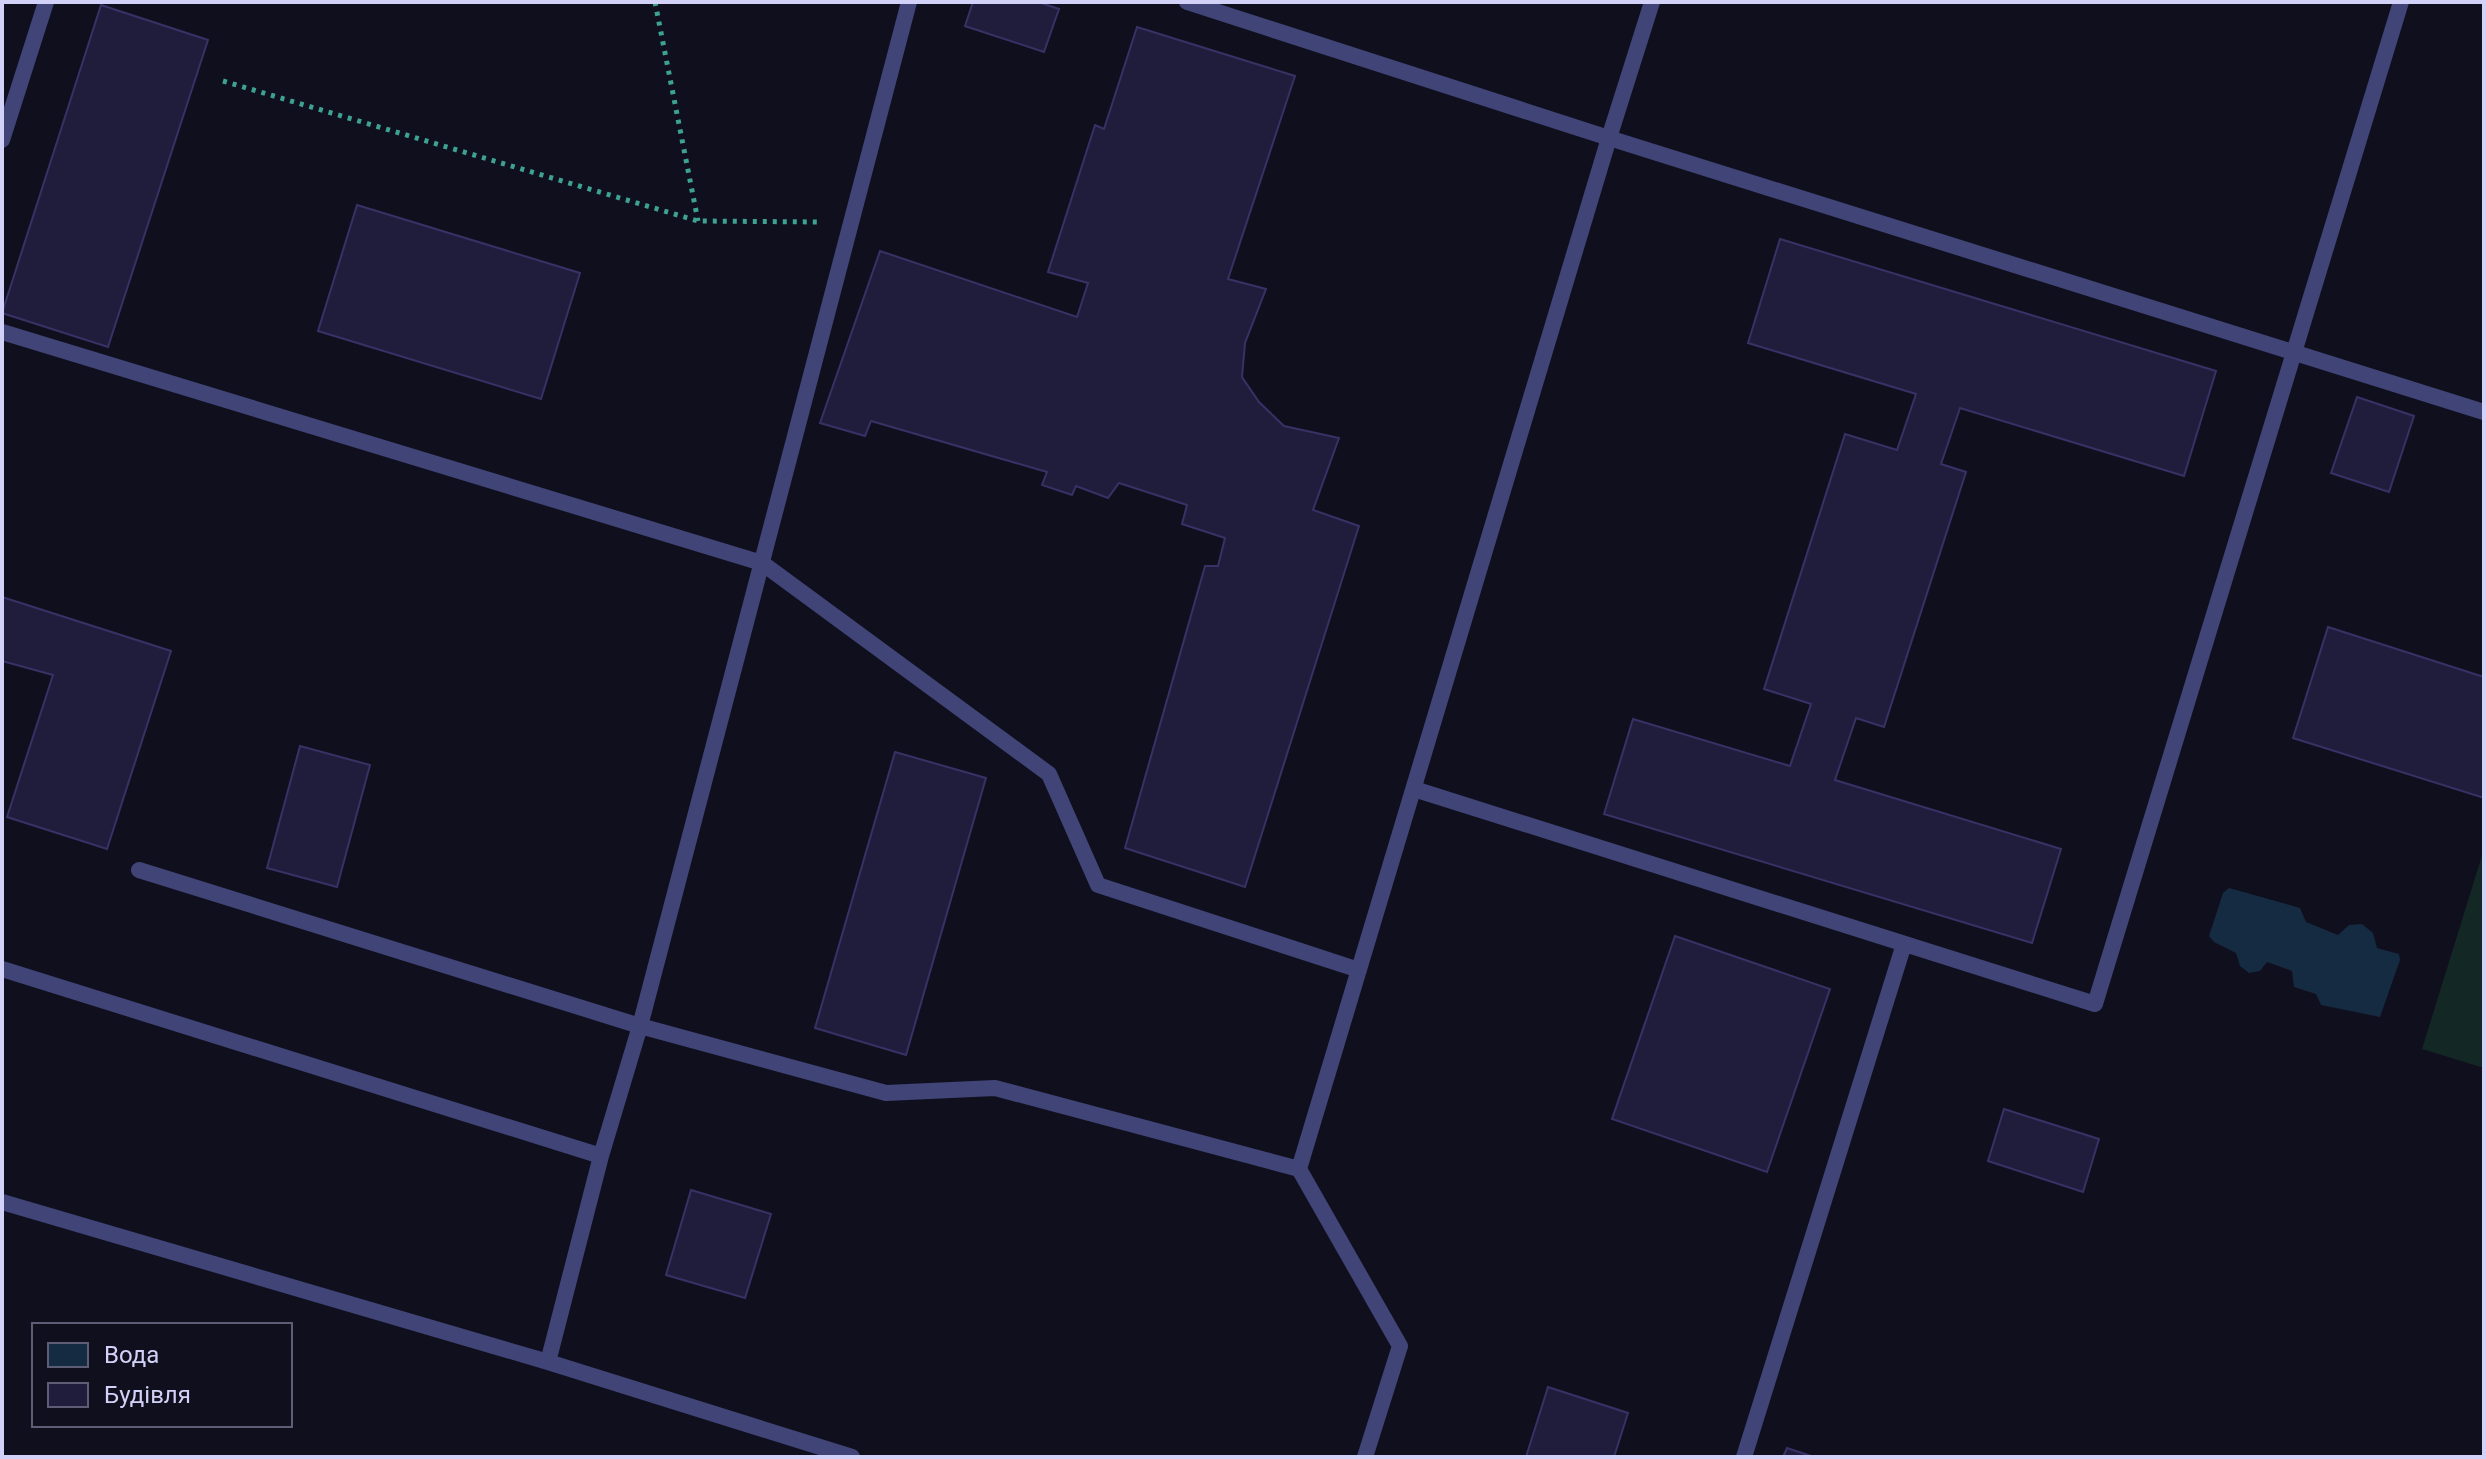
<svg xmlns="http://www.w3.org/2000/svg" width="2486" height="1459" font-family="Roboto,sans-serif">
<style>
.green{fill:#132724}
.water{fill:#152b42}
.building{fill:#201d3c;stroke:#373265;stroke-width:2}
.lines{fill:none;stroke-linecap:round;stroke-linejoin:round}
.path{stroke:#3da291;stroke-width:5;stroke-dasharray:4 6;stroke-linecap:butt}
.lane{stroke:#404477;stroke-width:16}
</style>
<rect width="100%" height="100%" fill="#100f1e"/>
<path class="green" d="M2484,849V1068L2422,1049Z"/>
<path class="water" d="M2229,888L2300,908L2306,922L2338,935L2349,925L2362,924L2373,933L2377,948L2399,954L2400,960L2380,1017L2321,1005L2316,994L2294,987L2292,971L2267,962L2260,971L2249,973L2240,966L2236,953L2214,942L2209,936L2223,893Z"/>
<path class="building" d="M973,2H1038L1059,9L1044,52L965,26Z
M101,5L208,40L108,347L2,313Z
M1137,27L1295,76L1228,279L1266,289L1245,343L1242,377L1259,402L1284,426L1339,438L1313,510L1359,526L1245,887L1125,848L1205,566H1218L1225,538L1182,524L1187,505L1119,483L1108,498L1076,486L1072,495L1042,485L1047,472L871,421L865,436L820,423L880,251L1077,317L1088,283L1048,272L1095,125L1104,129Z
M357,205L580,273L541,399L318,331Z
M1780,239L2216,371L2184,476L1960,408L1941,464L1966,472L1884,727L1856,718L1835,780L2061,849L2032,943L1604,814L1633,719L1790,766L1811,704L1764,689L1845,434L1897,450L1916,394L1748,343Z
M2357,397L2414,416L2389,492L2331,473Z
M2,597L171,651L107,849L7,817L53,675L2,661Z
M2328,627L2484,677V798L2293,738Z
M300,746L370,765L337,887L267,868Z
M895,752L986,778L906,1055L815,1028Z
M1675,936L1830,989L1767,1172L1612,1119Z
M2004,1109L2099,1139L2083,1192L1988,1161Z
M691,1190L771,1214L745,1298L666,1275Z
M1548,1387L1628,1413L1614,1457H1526Z
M1787,1448L1814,1457H1783Z"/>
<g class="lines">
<path class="path" d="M655,2L698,221
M223,81L698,221L822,222"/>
<path class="lane" d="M1187,2L1609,138L2484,412
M2,140L46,2
M2,332L762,563L1049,774L1098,885L1359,970
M1414,789L2095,1004L2401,2
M139,870L640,1026L886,1093L995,1088L1299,1169
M2,969L601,1156
M2,1202L548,1362L852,1457
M548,1362L601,1156L640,1026L909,2
M1365,1457L1400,1346L1299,1169L1609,138L1652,2
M1744,1457L1904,944"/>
</g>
<rect width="2486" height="1459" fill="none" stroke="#d2d2f9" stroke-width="8"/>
<rect x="32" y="1323" width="260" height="104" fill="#100f1e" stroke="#5e5d76" stroke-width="2"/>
<rect x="48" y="1343" width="40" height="24" fill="#152b42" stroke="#5e5d76" stroke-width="2"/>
<text x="104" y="1363" font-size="24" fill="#d2d2f9">Вода</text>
<rect x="48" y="1383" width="40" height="24" fill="#201d3c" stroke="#5e5d76" stroke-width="2"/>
<text x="104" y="1403" font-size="24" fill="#d2d2f9">Будівля</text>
</svg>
